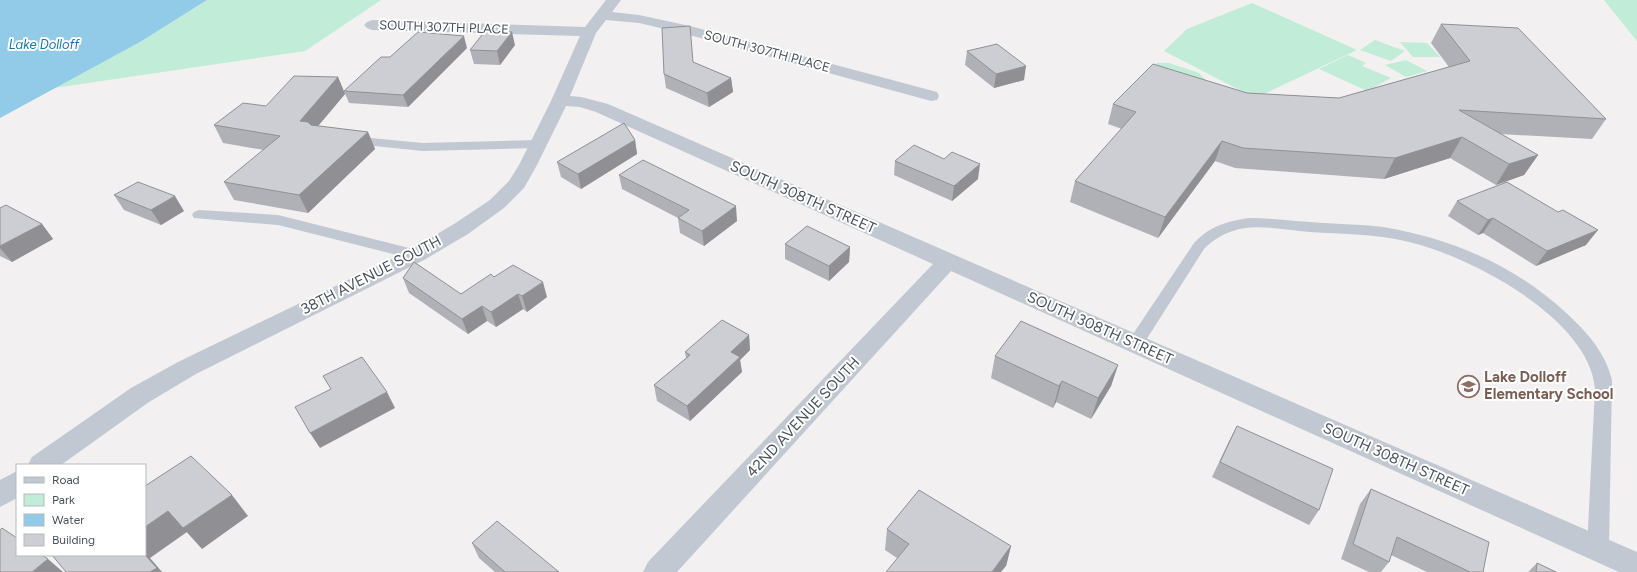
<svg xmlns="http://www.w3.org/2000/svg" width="1637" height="572" font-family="Figtree,sans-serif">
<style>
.green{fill:#c1ecd7}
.water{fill:#91cbe7}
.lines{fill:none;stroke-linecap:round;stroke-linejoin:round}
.service{fill:#c1c8d1;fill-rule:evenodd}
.minor{fill:#c1c8d1;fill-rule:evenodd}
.wall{fill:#b0b1b6}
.shaded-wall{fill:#909094}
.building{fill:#cdced4;stroke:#909094}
.labels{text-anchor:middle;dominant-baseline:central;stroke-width:4;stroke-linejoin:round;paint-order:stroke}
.far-street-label{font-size:13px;fill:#49515c;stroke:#fff}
.far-water-label{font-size:13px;font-style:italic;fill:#1675a2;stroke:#fff}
.street-label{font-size:15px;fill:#49515c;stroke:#fff}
.education-label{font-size:15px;font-weight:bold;fill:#785e54;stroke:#fff;text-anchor:start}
</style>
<rect width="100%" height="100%" fill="#f2f0f0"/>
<path class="green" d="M207,0H381L305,51L54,88L140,42Z
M1604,0H1637V41Z
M1252,3L1357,50L1255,98L1164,51L1187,29Z
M1375,40L1405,51L1391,61L1360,50Z
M1400,42L1427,43L1440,57H1413Z
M1348,55L1366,63L1362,66L1391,78L1367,91L1319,69Z
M1406,60L1427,71L1406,77L1385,65Z
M1157,63H1169L1199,73L1211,86L1146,74Z"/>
<path class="water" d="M0,0H207L140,42L0,118Z"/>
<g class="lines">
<path class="service" d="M350,136L423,143L538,140L543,141L545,144L543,147L538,148L423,151L345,143L343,140L345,137Z
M199,210L278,215L417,250L422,251L425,255L422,259L417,260L278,225L194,218L192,215L194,212Z
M1250,218C1270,218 1290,221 1310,222C1335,224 1359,224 1383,227C1450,238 1514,265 1564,311C1585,330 1605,351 1612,380L1609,548L1605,555L1598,557L1591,555L1587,548L1595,389C1590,319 1470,256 1409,242C1376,234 1343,234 1310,232C1269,229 1237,217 1204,249L1141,348L1135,350L1129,348L1126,344L1129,340L1194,243C1210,226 1227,221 1250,218Z"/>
<path class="minor" d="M606,0H621L612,12L639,15L690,26L937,92L939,96L937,100L931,101L682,33L639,23L606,20L596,33L570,96L581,97L608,104L1637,552V572H1619L951,271L677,572H643L648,562L933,264L596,112L580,107L566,106L537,165L524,188L504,208L468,234L424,260L196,374L149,402L61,465H28L32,457L131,388L178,362L410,250L454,224L490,200L509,181L519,165L551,101L580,36L372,30L367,28L364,25L367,22L372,20L585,27Z
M17,471V498L0,507V480Z"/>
</g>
<path class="wall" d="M1441,24L1606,119L1592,139L1500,134L1538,155L1524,175L1496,185L1450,158L1384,179L1235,168L1215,161L1158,238L1070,202L1075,181L1122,129L1108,124L1113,104L1247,93L1339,98L1449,67L1431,43Z
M515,45L500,65L474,64L470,50Z
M467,48L408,107L349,103L344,91L390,57Z
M967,51L1024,80L994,88L965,65Z
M693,62L731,78L733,92L709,107L666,88L664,74Z
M338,77L345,94L318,126L368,132L375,149L308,213L234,200L224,182L264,150L223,143L214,125L266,106Z
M635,140L637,154L581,189L561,177L557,162Z
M895,161L978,179L952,201L894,175Z
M619,175L737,221L704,246L680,233L678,218L622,189Z
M114,195L184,211L161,225L124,210Z
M1457,201L1586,245L1536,266L1483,233L1478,235L1448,216Z
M0,208L42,224L53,239L12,262L0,256Z
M785,244L850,247L849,262L829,281L785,259Z
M494,277L547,297L527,312L523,309L496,327L487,321L468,334L409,293L403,278L461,294Z
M749,335L750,350L740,360L742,372L690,421L657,401L654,385L686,358L685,352Z
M995,356L1118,365L1111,386L1091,419L1056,402L1053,408L991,378Z
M1237,426L1319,510L1309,525L1212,477L1229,441Z
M1371,489L1483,572H1427L1391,555L1389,562L1381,572H1369L1341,559L1360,504Z
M887,529L1011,546L1006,566L897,558L885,550Z
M472,543L559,572H495L479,558Z
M1537,563L1556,572H1528Z"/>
<path class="shaded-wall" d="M512,32L515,45L500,65L497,51Z
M464,36L467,48L408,107L403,95Z
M1026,66L1024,80L994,88L996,74Z
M338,77L345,94L308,138L300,121Z
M731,78L733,92L709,107L707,93Z
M368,132L375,149L308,213L299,195Z
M1462,137L1450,158L1384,179L1395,158Z
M635,140L637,154L581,189L578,174Z
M1222,141L1215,161L1158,238L1165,217Z
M1538,155L1524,175L1496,185L1509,164Z
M980,164L978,179L952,201L954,186Z
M175,196L184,211L161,225L151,210Z
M736,206L737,221L704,246L702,231Z
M1493,218L1483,233L1478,235L1488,220Z
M42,224L53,239L12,262L0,248V246Z
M1598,230L1586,245L1536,266L1547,251Z
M850,247L849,262L829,281V266Z
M543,282L547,297L527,312L522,296Z
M518,294L523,309L496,327L491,312Z
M482,306L487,321L468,334L462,319Z
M749,335L750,350L740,360L742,372L690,421L687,406L731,352Z
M1118,365L1111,386L1091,419L1098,398Z
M1062,381L1056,402L1053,408L1059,386Z
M387,392L395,408L320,448L310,433Z
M232,495L248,516L202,549L183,528Z
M168,511L187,532L150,558L162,572H150L145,555V527Z
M1011,546L1006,566L1001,572H992Z
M48,559L63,572H32Z"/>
<path class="building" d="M1441,24L1518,28L1606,119L1459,110L1538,155L1509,164L1462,137L1395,158L1243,148L1222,141L1165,217L1075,181L1136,112L1113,104L1153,64L1247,93L1339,98L1470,61Z
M690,26L693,62L731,78L707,93L664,74L662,28Z
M486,30L512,32L497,51L470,50Z
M418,32L464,36L403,95L344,91L381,57H390Z
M997,44L1026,66L996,74L967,51Z
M294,76L338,77L300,121L308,122L311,125L368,132L299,195L224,182L280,136L214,125L243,103L266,106Z
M624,123L635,140L578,174L557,162Z
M914,145L944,159L952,152L980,164L954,186L895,161Z
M643,160L736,206L702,231L678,218L689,210L619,175Z
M138,182L175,196L151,210L114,195Z
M1507,182L1558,212L1563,210L1598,230L1547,251L1493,218L1488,220L1457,201Z
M6,205L42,224L0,246V208Z
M807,226L850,247L829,266L785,244Z
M414,262L461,294L491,274L494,277L513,265L543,282L522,296L518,294L491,312L482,306L462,319L403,278Z
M722,320L749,335L731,352L740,357L687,406L654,385L690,355L685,352Z
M1021,321L1118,365L1098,398L1062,381L1059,386L995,356Z
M362,357L387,392L310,433L295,407L331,389L323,376Z
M1237,426L1333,469L1319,510L1220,462Z
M191,456L232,495L183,528L168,511L145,527V486Z
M1371,489L1489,542L1483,572H1470L1397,537L1389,562L1353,544Z
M919,490L1011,546L992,572H886L909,544L887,529Z
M497,521L559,572H505L472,543Z
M2,528L17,538V555H42L48,559L32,572H0V530Z
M52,555H145L157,568L150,572H66Z
M1537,563L1556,572H1536Z"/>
<defs>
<symbol id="school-ring" viewBox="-11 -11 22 22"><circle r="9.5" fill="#fff" stroke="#8d6e63" stroke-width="1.5"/><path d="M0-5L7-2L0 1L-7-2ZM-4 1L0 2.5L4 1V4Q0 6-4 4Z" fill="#8d6e63"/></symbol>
</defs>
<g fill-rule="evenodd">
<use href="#school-ring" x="1456" y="374" width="25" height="25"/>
</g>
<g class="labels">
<g class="far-street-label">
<text transform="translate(444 27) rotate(2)">SOUTH 307TH PLACE</text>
<text transform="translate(767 51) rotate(15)">SOUTH 307TH PLACE</text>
</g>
<g class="far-water-label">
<text x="44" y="44">Lake Dolloff</text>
</g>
<g class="street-label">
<text transform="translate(803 197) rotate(24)">SOUTH 308TH STREET</text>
<text transform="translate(371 275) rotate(-27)">38TH AVENUE SOUTH</text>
<text transform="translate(1100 328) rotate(24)">SOUTH 308TH STREET</text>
<text transform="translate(803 417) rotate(-47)">42ND AVENUE SOUTH</text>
<text transform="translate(1396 459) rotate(24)">SOUTH 308TH STREET</text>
</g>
<g class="education-label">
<text x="1484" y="377">Lake Dolloff<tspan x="1484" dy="17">Elementary School</tspan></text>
</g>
</g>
<rect x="16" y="464" width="130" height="92" fill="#ffffff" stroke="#b6b9be"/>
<rect x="24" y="477" width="20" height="6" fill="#c1c8d1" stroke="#b6b9be"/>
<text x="52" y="484" font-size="12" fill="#49515c">Road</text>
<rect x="24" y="494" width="20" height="12" fill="#c1ecd7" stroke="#b6b9be"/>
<text x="52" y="504" font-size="12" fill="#49515c">Park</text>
<rect x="24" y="514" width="20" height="12" fill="#91cbe7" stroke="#b6b9be"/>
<text x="52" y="524" font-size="12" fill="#49515c">Water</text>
<rect x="24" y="534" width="20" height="12" fill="#cdced4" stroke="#b6b9be"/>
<text x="52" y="544" font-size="12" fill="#49515c">Building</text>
</svg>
